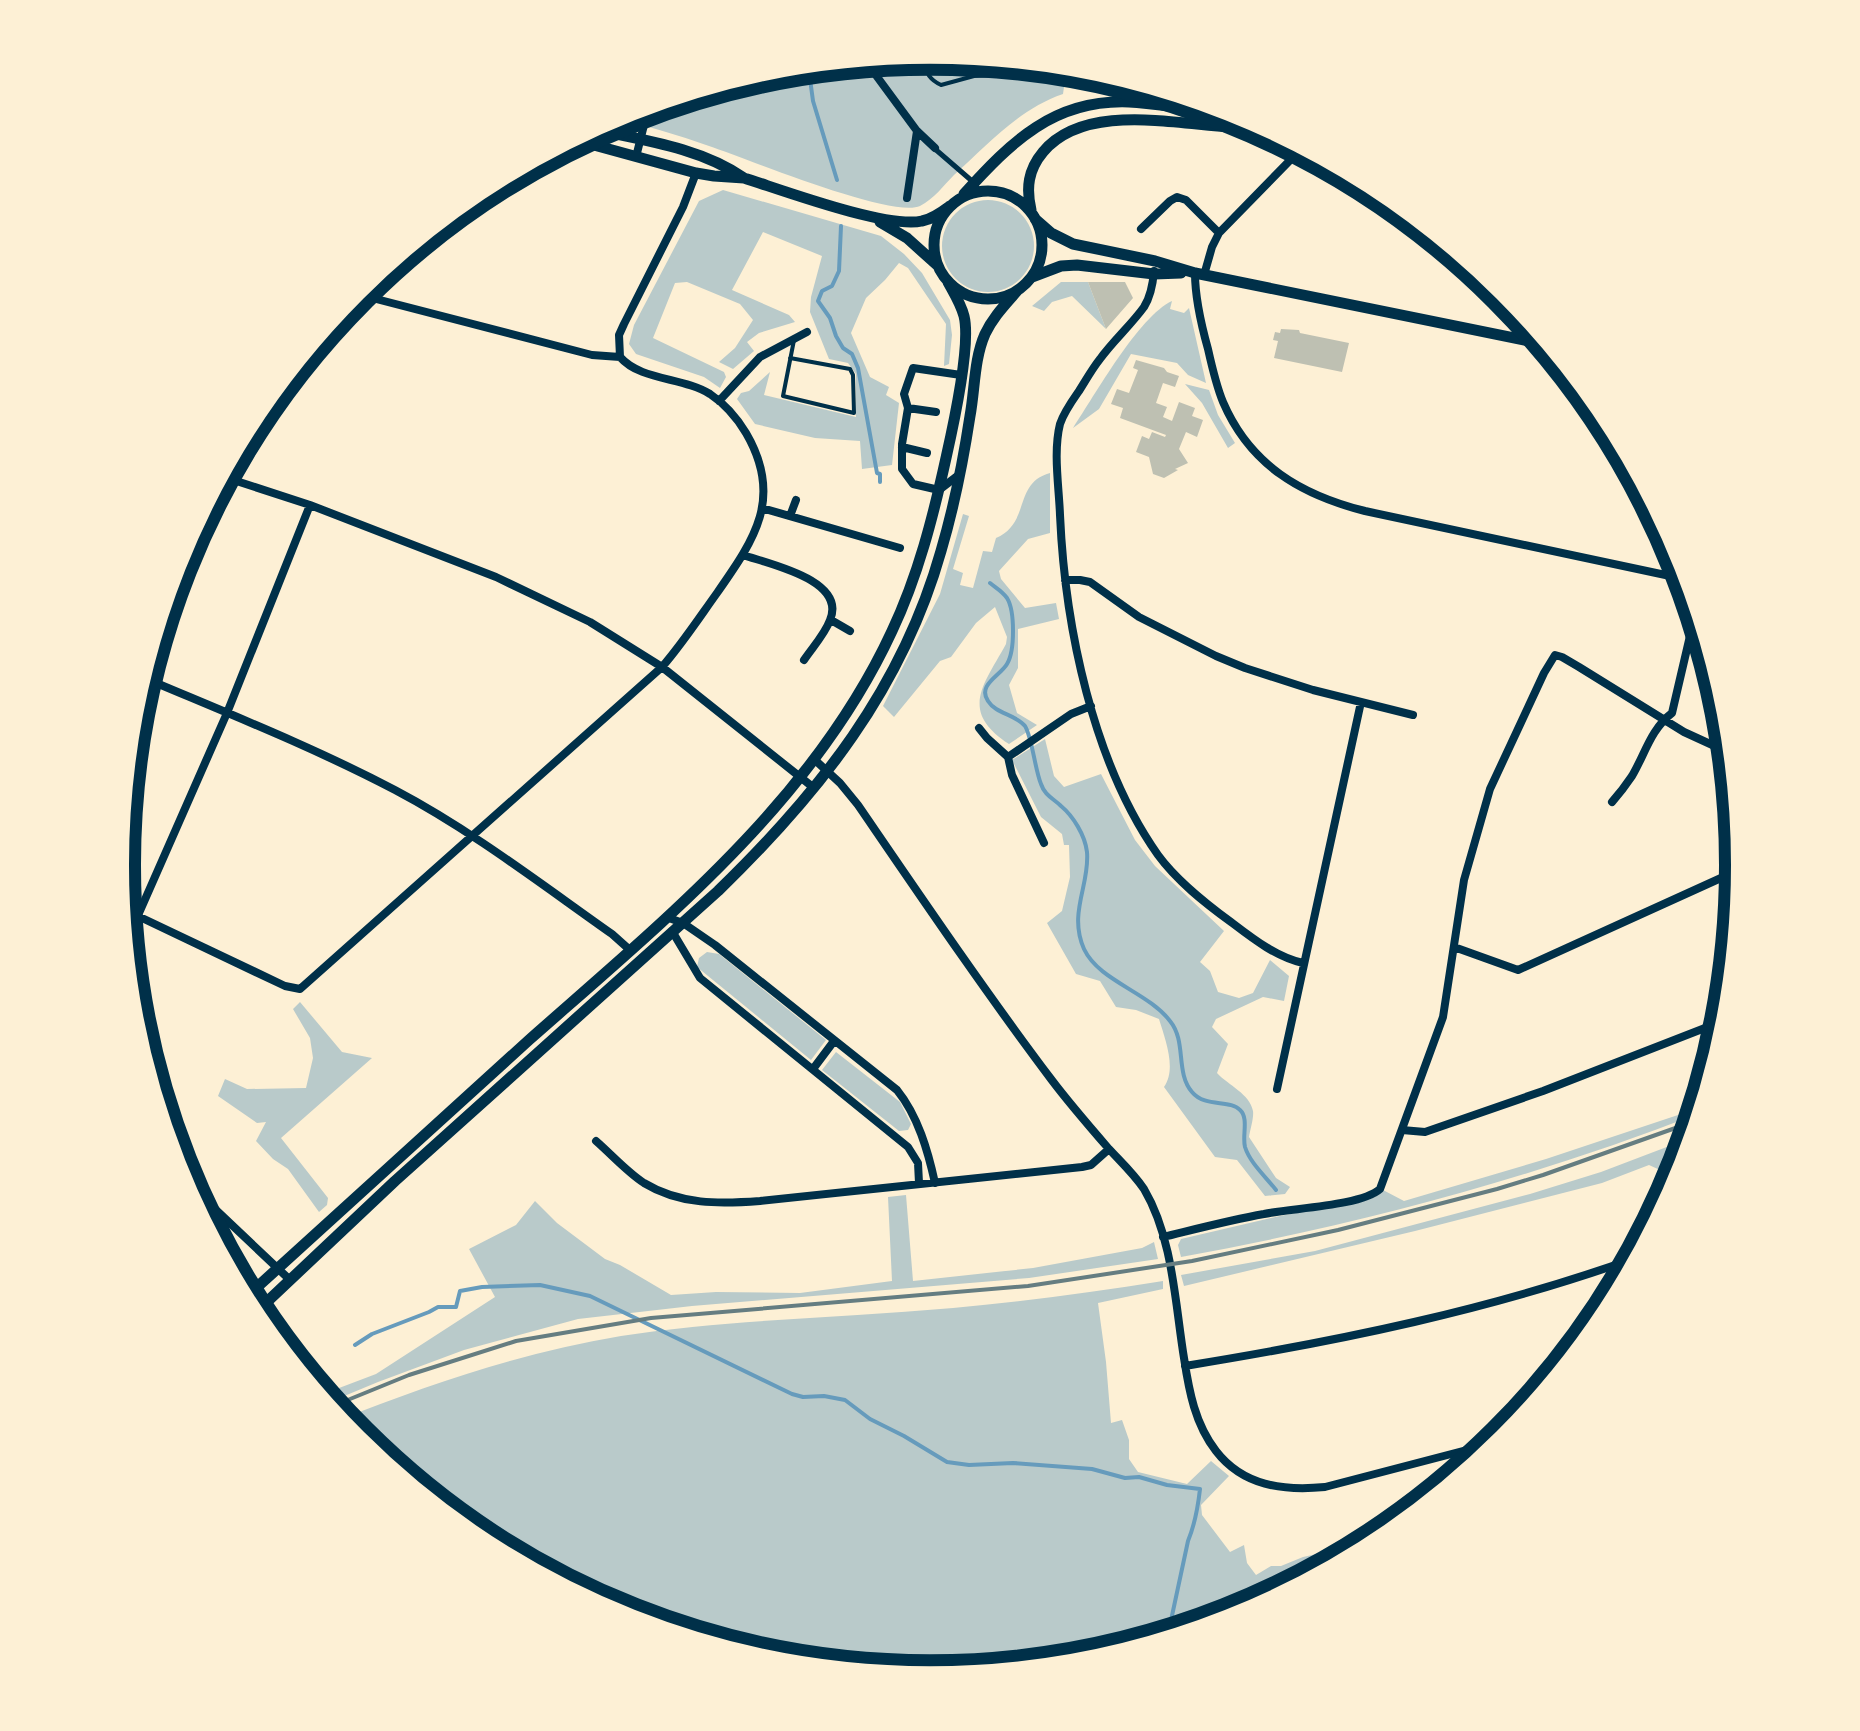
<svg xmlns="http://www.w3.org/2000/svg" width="1860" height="1731" font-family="'Titillium Web',sans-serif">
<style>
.green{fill:#b9caca}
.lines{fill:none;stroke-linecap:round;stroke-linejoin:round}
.stream{stroke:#669bbc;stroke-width:4}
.building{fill:#bec0b2}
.service{stroke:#003049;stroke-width:4}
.pedestrian{stroke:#003049;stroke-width:5}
.minor{stroke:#003049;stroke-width:8}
.primary{stroke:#003049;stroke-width:11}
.rail{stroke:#657d81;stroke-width:4}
.rim{fill:none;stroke:#003049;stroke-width:12}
</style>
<rect width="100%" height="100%" fill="#fdf0d5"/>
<path class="green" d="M930,53L1067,66L1063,94C1019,109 988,144 954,175C944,185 934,199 920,206C892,219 745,158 709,146C678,135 646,126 614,117L772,68Z
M723,190L881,236L904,254L922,273L950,320L952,335L949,364L944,366L946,324L908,268L899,263L885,280L866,298L851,333L870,377L889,387L886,395L899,403L892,465L862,469L860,441L815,438L755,424L737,399L741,393L749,391L770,372L764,395L856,417V374L848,363L829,359L810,312L811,297L822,256L763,232L732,290L789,315L795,322L759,333L747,342L754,351L733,369L719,362L735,348L753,320L740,304L687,282L675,283L653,338L724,372L726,377L720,388L704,377L636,354L629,344L634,325L699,201Z
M942 246a46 46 0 1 1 92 0a46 46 0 1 1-92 0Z
M1061,282H1088L1106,329L1072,296L1052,302L1044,311L1032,306Z
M1172,301L1170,309L1184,313L1189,308L1206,383L1188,375L1177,363L1131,354L1099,409L1073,428C1095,395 1139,316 1172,301Z
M1185,384L1209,390L1218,415L1235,443L1228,448L1202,403Z
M1050,473V533L1028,539L999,571L1001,579L1025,608L1056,603L1059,619L1018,629V668L1009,685L1017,713L1037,725L1009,744C959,711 983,686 1006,644L1007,637L995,607L976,623L951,657L940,661L894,717L883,706L940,594L963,514L969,516L953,569L963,573L960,585L973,588L983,551L992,552L996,538C1031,523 1013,483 1050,473Z
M1045,739L1054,776L1064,787L1101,774L1135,840L1155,866L1224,931L1200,962L1210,971L1218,992L1239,998L1253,993L1270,960L1289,976L1284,1001L1263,997L1216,1019L1212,1027L1228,1044L1217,1073C1228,1085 1250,1094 1253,1111C1254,1118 1250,1130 1249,1137L1276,1178L1290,1187L1285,1194L1265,1196L1237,1160L1215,1157L1164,1087C1177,1069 1165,1039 1159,1019L1136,1010L1116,1007L1100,981L1076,974L1047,923L1062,911L1070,877L1069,845H1064L1062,834L1041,817L1012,760Z
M707,952L719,954L826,1040L811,1060L697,967L699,958Z
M300,1002L342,1052L372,1058L281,1138L328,1198L327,1205L319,1212L288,1169L273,1159L256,1141L266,1122L257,1123L218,1096L225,1079L247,1089L306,1088L313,1058L310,1038L293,1009Z
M836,1052L900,1102L911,1124L908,1130L899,1131L822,1070Z
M1702,1107L1700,1113C1533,1178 1358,1225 1181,1257L1178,1245L1181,1239L1280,1216L1364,1200L1375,1197L1383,1190L1404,1201L1546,1159Z
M1693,1137L1690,1147C1682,1150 1677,1157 1676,1165L1660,1170L1649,1165L1602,1183L1415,1231L1184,1286L1181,1275L1315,1251L1530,1194L1601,1172Z
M906,1195L913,1281L1033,1268L1142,1248L1154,1242L1158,1259L1029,1278L692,1306L578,1319L464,1350L378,1382L325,1404L318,1396L376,1374L495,1297L469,1249L516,1225L535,1201L557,1223L605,1259L620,1265L671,1295L716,1292L800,1293L892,1281L888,1197Z
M1163,1281V1289L1098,1303L1106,1362L1111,1423L1122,1420L1129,1440V1459L1138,1472L1187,1484L1211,1461L1229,1476L1201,1505L1202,1515L1230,1552L1244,1545L1247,1563L1256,1575L1271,1566H1281L1303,1557L1326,1552L1348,1558L1359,1546L1376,1545L1241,1617L1088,1663L929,1678L771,1663L618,1616L478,1541L355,1440L339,1420C430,1384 524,1352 621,1336C731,1319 842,1318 953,1308C1023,1302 1093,1292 1163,1281Z"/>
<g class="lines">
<path class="stream" d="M808,64L813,101L837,180
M841,226L839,271L832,286L822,291L818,301L830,318L836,336L843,348L852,354L858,368L877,473L880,474V482
M990,583C996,588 1002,591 1007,598C1015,611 1015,651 1007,664C1000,676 977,685 988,701C996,714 1015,714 1025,726C1032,737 1035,770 1041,784C1045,796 1053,798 1061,806C1073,816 1085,835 1087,852C1090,885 1068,913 1084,949C1099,981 1148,992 1170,1021C1187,1042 1175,1072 1192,1092C1205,1108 1230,1099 1240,1110C1249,1118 1242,1136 1245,1147C1250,1163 1266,1177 1276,1190
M355,1345L372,1334L429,1312L438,1307H456L460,1291L482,1287L540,1285L590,1296L792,1394L803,1397L824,1396L845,1400L870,1419L904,1436L947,1462L969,1465L1013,1463L1092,1469L1125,1478L1139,1477L1167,1485L1200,1489C1198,1507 1195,1524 1188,1541L1167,1639"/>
</g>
<path class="building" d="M1088,282H1125L1133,298L1106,329Z
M1281,329L1299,330L1300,333L1349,343L1342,372L1274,358L1278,341L1273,340L1275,332L1280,333Z
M1136,360L1164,368L1167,372L1179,376L1175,387L1163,383L1156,403L1167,407L1163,417L1172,421L1179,402L1195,408L1192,416L1203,420L1197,437L1186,432L1179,449L1188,463L1175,469L1178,470L1164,478L1153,474L1149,457L1136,452L1142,436L1149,439L1152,432L1165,437L1166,435L1120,418L1123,408L1111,404L1117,389L1129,393L1138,370L1133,368Z"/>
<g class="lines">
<path class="service" d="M973,57L974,76
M925,59C924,71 930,80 941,85L974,76L1004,75L1016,72L1020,61
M790,358L850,369L853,375L854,413L783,396L794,340"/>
<path class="pedestrian" d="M935,149L972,181"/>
<path class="minor" d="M914,54L925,59L930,57L932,53
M864,59L917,131L935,148
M636,157L649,105
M907,198L917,131
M1141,229L1170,201L1177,197L1186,200L1219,233
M1154,271C1153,283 1151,296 1144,307C1131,325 1113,341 1100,359C1092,369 1086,380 1079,391C1072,401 1064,412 1060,424C1053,452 1059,487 1060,515C1065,627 1093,763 1158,855C1177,881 1205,903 1231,922C1252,938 1276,957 1303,963
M1195,273C1195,299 1201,324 1208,349C1212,367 1216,385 1223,402C1250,465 1301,495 1365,511L1689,580
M1204,275L1212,247L1219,233L1303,147
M353,293L592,355L620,357
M719,401L760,357L807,332
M908,408L936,412
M902,447L927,453
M960,474L939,490L913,484L902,469V444L908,408L904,394L913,368L961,375
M221,476L310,505L496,577L590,622L662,667L814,788
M762,508L900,548
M790,516L796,500
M743,555C769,564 847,580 830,620C825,634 812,648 804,660
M1065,580H1080L1090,582L1139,617L1216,656L1245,668L1313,690L1413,715
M831,620L850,631
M142,677C227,713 313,747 395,790C471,830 541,884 612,934L631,951
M979,728L987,738L1008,757L1012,775L1044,843
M1008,757L1071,714L1091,706
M815,760L840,783L858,805C921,897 984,990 1051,1079C1069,1103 1089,1126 1109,1149C1121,1162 1134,1174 1144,1189C1173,1238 1175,1303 1184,1358C1189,1391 1195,1424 1216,1451C1243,1486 1283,1491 1325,1487L1505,1440
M1612,802C1619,794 1626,785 1632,776C1645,754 1651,729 1672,713L1697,606
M121,908L285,986L300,989L662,667C682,644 699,618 717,593C754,540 784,498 746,433C737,418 725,404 710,394C683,377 641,381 620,357L619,335L624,324L683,207L696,173
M666,917L683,923L715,945L897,1090C918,1116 928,1151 935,1183
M672,931L700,978L908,1147L918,1163L919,1183
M125,945L227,713L310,505
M1454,947L1518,970L1743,868
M813,1069L834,1041
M1277,1089L1361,702
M1402,1130L1425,1132L1543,1091L1728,1019
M596,1141C611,1154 627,1172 644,1183C680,1205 720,1204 760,1201L1082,1167L1091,1165L1109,1149
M181,1181L197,1192L289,1279
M1163,1237C1196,1229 1230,1220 1264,1214C1292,1208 1361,1206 1380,1189L1443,1017L1464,880L1490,789L1544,673L1555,655L1562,657L1579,667L1684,732L1732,754
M1185,1366C1339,1341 1491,1310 1638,1257"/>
<path class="primary" d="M616,116L630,111
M592,129C643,140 701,148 744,178C782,190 887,229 922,221C933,219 942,212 950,206
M572,139L696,173L714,176L744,178
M934 245a54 54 0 1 1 108 0a54 54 0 1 1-108 0Z
M964,194C1011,142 1054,99 1129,102C1163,104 1197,111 1231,111
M1031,210C1026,188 1028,170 1043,152C1091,95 1200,132 1267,128
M1035,219L1051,233L1073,244L1155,261L1195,273L1549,345
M880,222L907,238L937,265
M1032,277L1061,266L1077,265L1154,274L1181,273
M244,1299C339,1213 434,1126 529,1040C666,919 814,800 892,631C918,576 933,517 946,458C953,427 971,344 964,316C961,304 954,293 948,282
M253,1315L395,1181L718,891C819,793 902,689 941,551C954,507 963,462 970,416C975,389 974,359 985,334C993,317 1005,305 1017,291"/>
<path class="rail" d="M328,1408L409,1375L516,1341L651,1318L1028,1286L1192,1261L1338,1230L1497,1189L1543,1175L1698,1120"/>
</g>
<path d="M0 0H1860V1731H0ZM135 865a795 795 0 1 1 1590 0a795 795 0 1 1-1590 0Z" fill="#fdf0d5" fill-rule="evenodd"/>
<path class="rim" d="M135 865a795 795 0 1 1 1590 0a795 795 0 1 1-1590 0Z"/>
</svg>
